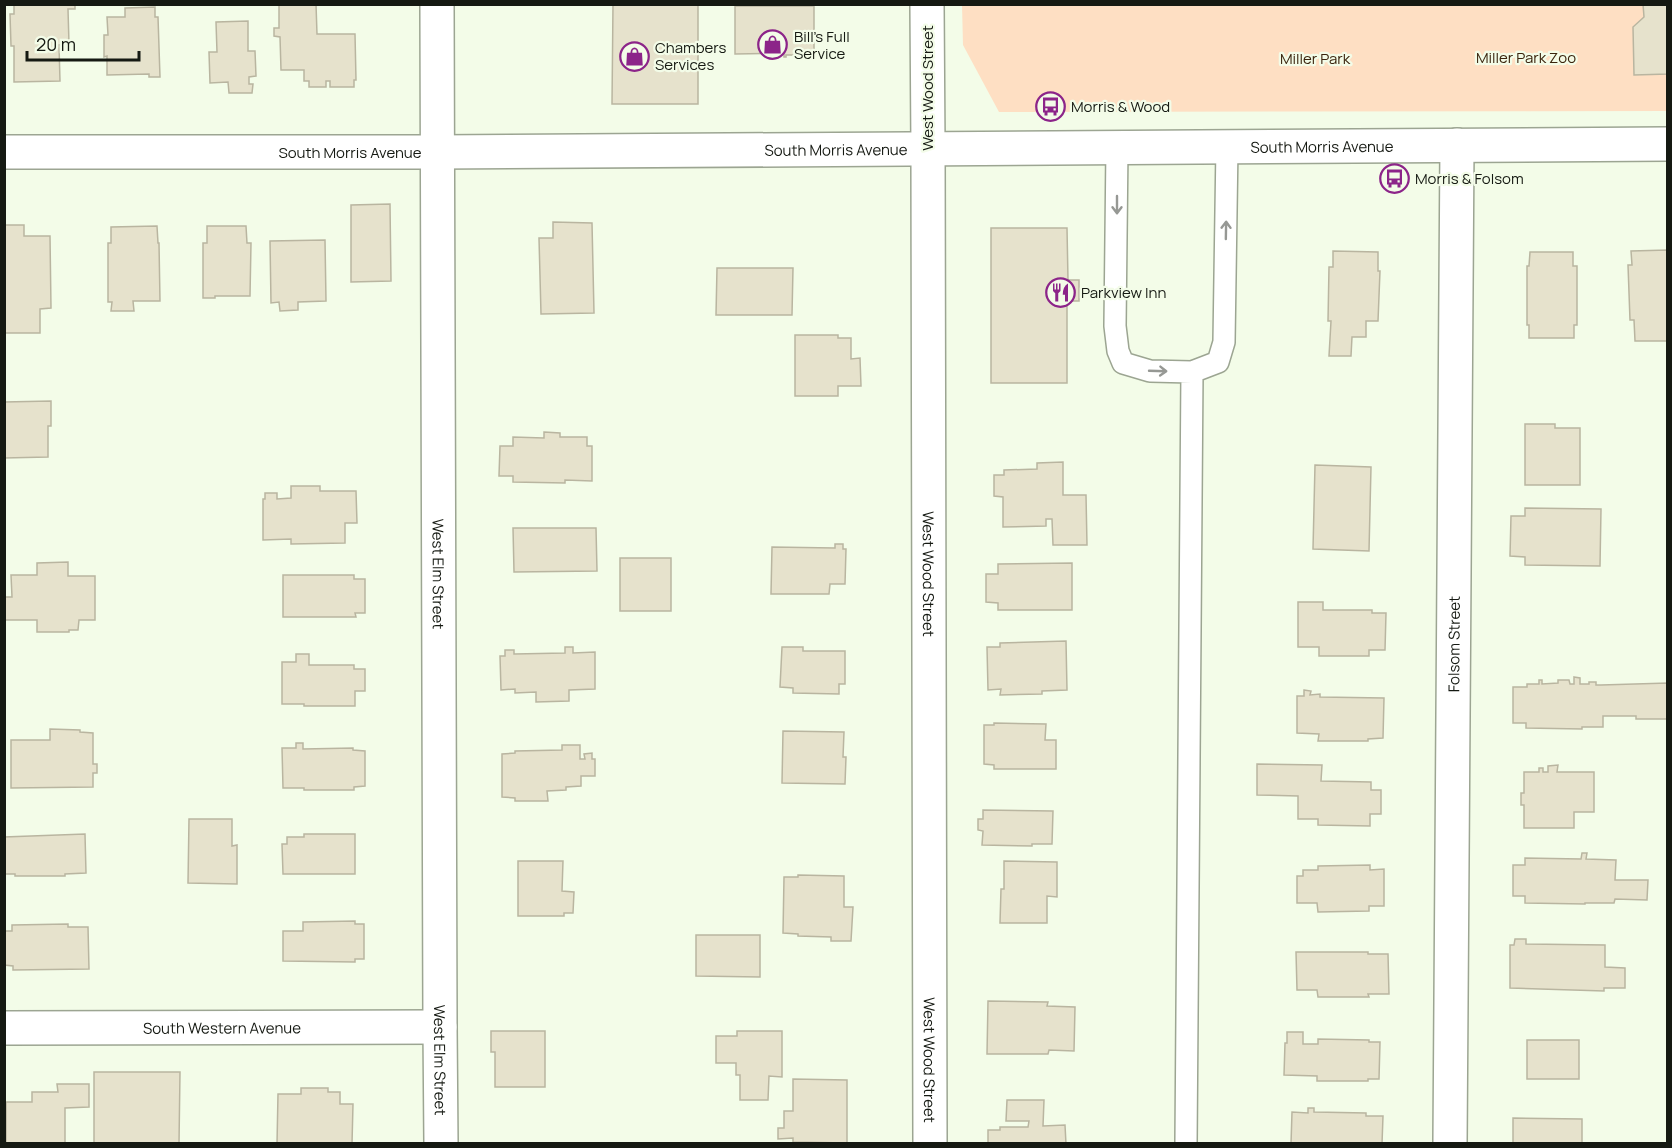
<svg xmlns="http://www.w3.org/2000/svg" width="1672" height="1148" font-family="Manrope,sans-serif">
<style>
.green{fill:#fedfc3}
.building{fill:#e6e2cc;stroke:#b9b5a0;stroke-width:1.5}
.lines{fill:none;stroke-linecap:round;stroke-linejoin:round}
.lane-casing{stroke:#9ca592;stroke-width:24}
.street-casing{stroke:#9ca592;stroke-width:36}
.secondary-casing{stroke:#9ca592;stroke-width:36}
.lane{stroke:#fff;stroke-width:21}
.street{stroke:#fff;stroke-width:33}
.secondary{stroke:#fff;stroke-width:33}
.oneway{stroke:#969894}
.labels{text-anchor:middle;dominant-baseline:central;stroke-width:4.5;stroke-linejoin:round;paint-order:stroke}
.poi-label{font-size:15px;fill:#151912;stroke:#f3fce8;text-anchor:start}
.park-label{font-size:15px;fill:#3a240d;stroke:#f3fce8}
.street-label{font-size:15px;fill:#151912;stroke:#f3fce8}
</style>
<rect width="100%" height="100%" fill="#f3fce8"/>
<path class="green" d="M962,5H1667V111L999,112L963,45Z"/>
<path class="building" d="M14,4H75V9H68L69,44L59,45L60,81L14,82V46H11L10,14H14Z
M279,4H316L317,34H355L356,80H354V87H330V81H326V87H309V81H304V70H281L280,37L274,36V28H279Z
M613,4H698V104H612Z
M1643,4H1668V74L1634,75L1633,27L1644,17Z
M735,6H814V55H786V57H784V53L735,54Z
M155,7V17H158L160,77H149V74L107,75V56L104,57V35H108L107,17H125V8Z
M248,21V51H255L256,76L249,77V84H253L252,93H229L228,82L210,83L209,52H217L216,22Z
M390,204L391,281L351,282V205Z
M553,222L592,223L594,313L541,314L539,238H553Z
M4,225H24V236H50L51,308L40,309V333H4Z
M157,226L158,243H159L160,301H133L134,311H111L112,302H108V243H111V227Z
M207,226H246L247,243H251L250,296H215V298H203V243H207Z
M991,228H1067L1068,280H1079V301H1067V383H991Z
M325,240L326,301L298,302V310L280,311L279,302L271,303L270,241Z
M1668,250V341H1635L1634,320H1630L1628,265H1632L1631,251Z
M1333,251L1378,252V271H1380L1378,321H1366V337H1352L1351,356H1329L1331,321H1328L1329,267H1333Z
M1530,252H1573V266H1577V325H1574V338H1529V325H1527V266H1529Z
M717,268H793L792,315H716Z
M795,335H838V338H851V359L860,358L861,386H838V396H795Z
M51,401V426H48V457L4,458V402Z
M1525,424H1555V428H1580V485H1525Z
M544,432L560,433V437H587V446H592V481L565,480V483L513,482V476H499L500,446H513V437L544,438Z
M1063,462V495H1086L1087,545H1053L1052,519H1046V526L1003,527V497L994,496V475H1004V470L1037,469V463Z
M1315,465L1371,467L1369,551L1313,549Z
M291,486H320V491H356L357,523H345V543L291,544V539L263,540V499H265V493H277V499L291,498Z
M1525,508L1601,509L1600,566L1525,565V557L1510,556L1511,516H1525Z
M513,528H596L597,571L514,572Z
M835,544H843V549H846L845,584H830L829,594H771L772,547L835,548Z
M620,558H671V611H620Z
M68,562V576H95V620H79L78,630H69V632H37V620H4V597H12L11,575H37V563Z
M1072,563V610H998V603L986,602V574H998V564Z
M283,575H354V579H365V613H355L356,617H283Z
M1298,602H1323V610H1372V613H1386L1385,650H1369V656H1319V647H1298Z
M1066,641L1067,690L1042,691V694L1000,695L1001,689L988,690L987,647H1000V643Z
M565,647H573V653L595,652V689L569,690V701L536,702V692L515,693V689L501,690L500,656H505V650H514V654L565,653Z
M782,647H803V651H845V684H839V694L793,693V688L780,687Z
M296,654H309V665H354V669H365V691H355V706H304V704H282V662H296Z
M1574,677L1580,678V684H1589V682H1596V685H1601L1668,683V719H1636V716H1603V727H1582V729L1526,728V723H1513V687H1527V684H1539V680H1542V684L1558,683V680H1569L1570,684H1574Z
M1304,690L1311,691L1310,695L1320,694V697L1384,698L1383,738L1368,739V741H1318L1319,734L1297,733V696H1304Z
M994,723L1046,724L1045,740H1056V769H994V765L984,764V725H994Z
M50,729L80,730V732L93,733V764H97V773H93V787L11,788V740H50Z
M783,731L844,732L843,757H846L845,784L782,783Z
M296,743H303V749L353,748V750L365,751V786L354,787V790H304V788H283L282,748H296Z
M562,745H580V759H585L584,754L592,753V759H595V776H581V786L566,787V790L547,791L548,801H515V798L502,797V754L515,753V751L562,750Z
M1257,764L1322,765L1321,781L1371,782V790H1381V814H1370V826L1318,825V819H1298V796L1257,795Z
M1558,765L1557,772H1594V812H1574V828H1524V805H1521V793H1524V772H1539V768H1543V772H1548V766Z
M983,810L1053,811L1052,844H1032V846L982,845L983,831L978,830V819H983Z
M189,819H232V846L237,845V884L188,883Z
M85,834L86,873L65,874V876H15V874H4V837Z
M304,834H355V874H283L282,844H287V837H304Z
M1582,853H1587L1586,859L1616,860L1615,880H1648L1647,900L1615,899L1614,903H1585V904L1525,903V896H1513V865H1525V858L1581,859Z
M518,861H563L562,891L574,892L573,913H564V916H518Z
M1004,861L1057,862V897L1047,896V923H1000L1001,889H1004Z
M1370,865V870L1384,869V906H1369V911L1318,912L1317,903H1297V876H1303V870H1318V866Z
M798,875L844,876V907H853L851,941H831V937L798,936V934L783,933L784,877H798Z
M355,921V924H364V959H355V962L283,961V931H303V922Z
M68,924V927H88L89,969L13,970V966L4,965V931H12V925Z
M696,935H760V977L696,976Z
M1515,939H1526V944L1605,945V967L1625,968V988H1604V991L1510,988V945H1514Z
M1296,952H1368V954H1388L1389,994H1368L1369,997H1318L1317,990H1297Z
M988,1001L1048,1002L1047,1006L1075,1007L1074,1051L1049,1050L1048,1054H987Z
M491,1031H545V1087H495V1052H491Z
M737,1031H782V1077L769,1076L768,1100H740V1075H736V1063H716V1036H737Z
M1287,1032H1303V1044H1318V1039L1369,1040V1042H1380L1379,1079H1368V1081H1317V1076L1284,1075L1285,1043H1287Z
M1527,1040H1579V1079H1527Z
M94,1072H180L179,1144H94Z
M793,1079L847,1080V1143L793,1142V1138L778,1139V1128H784V1111H793Z
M57,1084H89V1107L65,1108V1144H6V1102H32V1092H58Z
M301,1088H328V1092H340V1104H353L352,1144H277L278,1094H301Z
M1007,1100H1044L1043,1126L1065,1125L1066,1144H988V1130H1000V1127H1028L1029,1121H1006Z
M1308,1108H1314V1112L1366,1113V1116H1383L1382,1144H1291L1292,1112L1308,1113Z
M1513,1118L1582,1119V1144H1513Z"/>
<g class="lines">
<defs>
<path id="lane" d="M1117,147L1115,326L1118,351L1123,363L1150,371L1192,372L1218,362L1224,342L1227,146
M1186,1144L1192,372"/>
<g id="street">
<path id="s1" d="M437,4L440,1027L441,1144"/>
<path id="s2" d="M928,148L930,1144"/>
<path id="s3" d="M4,1028L440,1027"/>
<path id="s4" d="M1450,1144L1457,145"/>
</g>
<g id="secondary">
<path d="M927,4L928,148"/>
<path id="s5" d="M4,152H437L1668,144"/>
</g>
</defs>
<use href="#lane" class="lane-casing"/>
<use href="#street" class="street-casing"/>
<use href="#secondary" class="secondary-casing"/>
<use href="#lane" class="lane"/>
<use href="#street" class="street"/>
<use href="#secondary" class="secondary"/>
</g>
<defs><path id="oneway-shaft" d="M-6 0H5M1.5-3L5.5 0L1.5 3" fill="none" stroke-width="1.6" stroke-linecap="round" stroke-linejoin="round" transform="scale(1.5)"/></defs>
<g class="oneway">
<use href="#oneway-shaft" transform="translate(1117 205) rotate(90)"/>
<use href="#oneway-shaft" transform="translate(1226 230) rotate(-89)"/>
<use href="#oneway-shaft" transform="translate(1158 371) rotate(2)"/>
</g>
<defs>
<symbol id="shop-ring" viewBox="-11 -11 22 22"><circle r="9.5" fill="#f3fce8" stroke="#8c2489" stroke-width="1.5"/><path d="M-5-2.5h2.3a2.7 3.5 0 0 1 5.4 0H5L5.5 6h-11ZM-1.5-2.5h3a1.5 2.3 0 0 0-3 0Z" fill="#8c2489"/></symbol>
<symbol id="bus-ring" viewBox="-11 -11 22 22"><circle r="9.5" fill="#f3fce8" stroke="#8c2489" stroke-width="1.5"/><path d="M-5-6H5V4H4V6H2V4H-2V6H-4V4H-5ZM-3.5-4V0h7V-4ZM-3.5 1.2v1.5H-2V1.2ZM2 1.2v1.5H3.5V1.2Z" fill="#8c2489"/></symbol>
<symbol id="restaurant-ring" viewBox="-11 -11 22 22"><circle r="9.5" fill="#f3fce8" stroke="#8c2489" stroke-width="1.5"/><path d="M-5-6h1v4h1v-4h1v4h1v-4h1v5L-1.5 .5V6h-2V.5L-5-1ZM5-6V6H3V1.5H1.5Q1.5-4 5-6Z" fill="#8c2489"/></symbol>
</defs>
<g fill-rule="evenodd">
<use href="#shop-ring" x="756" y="28" width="33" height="33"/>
<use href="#shop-ring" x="618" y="40" width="33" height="33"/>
<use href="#bus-ring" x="1034" y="90" width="33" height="33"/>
<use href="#bus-ring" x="1378" y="162" width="33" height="33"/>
<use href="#restaurant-ring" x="1044" y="276" width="33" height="33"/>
</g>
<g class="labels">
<g class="poi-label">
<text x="794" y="36">Bill's Full<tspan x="794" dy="17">Service</tspan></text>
<text x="655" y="47">Chambers<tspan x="655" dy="17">Services</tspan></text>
<text x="1071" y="106">Morris &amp; Wood</text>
<text x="1415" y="178">Morris &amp; Folsom</text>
<text x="1081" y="292">Parkview Inn</text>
</g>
<g class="park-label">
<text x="1526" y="57">Miller Park Zoo</text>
<text x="1315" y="58">Miller Park</text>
</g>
<g class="street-label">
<text transform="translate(927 88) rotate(-90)">West Wood Street</text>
<text stroke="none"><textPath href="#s5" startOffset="1318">South Morris Avenue</textPath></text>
<text stroke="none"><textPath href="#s5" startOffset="832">South Morris Avenue</textPath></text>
<text stroke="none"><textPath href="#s5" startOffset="346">South Morris Avenue</textPath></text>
<text stroke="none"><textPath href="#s1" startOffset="570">West Elm Street</textPath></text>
<text stroke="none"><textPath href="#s2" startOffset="426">West Wood Street</textPath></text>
<text stroke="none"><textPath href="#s4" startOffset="500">Folsom Street</textPath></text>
<text stroke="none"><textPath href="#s3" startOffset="218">South Western Avenue</textPath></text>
<text stroke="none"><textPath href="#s1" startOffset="1056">West Elm Street</textPath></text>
<text stroke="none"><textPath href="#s2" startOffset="912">West Wood Street</textPath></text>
</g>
</g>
<rect width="1672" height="1148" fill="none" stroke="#151912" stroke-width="12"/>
<path d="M27 51v9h112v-9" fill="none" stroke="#151912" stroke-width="3"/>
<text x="36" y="51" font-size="18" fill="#151912" stroke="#f3fce8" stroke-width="4.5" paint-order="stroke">20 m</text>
</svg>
